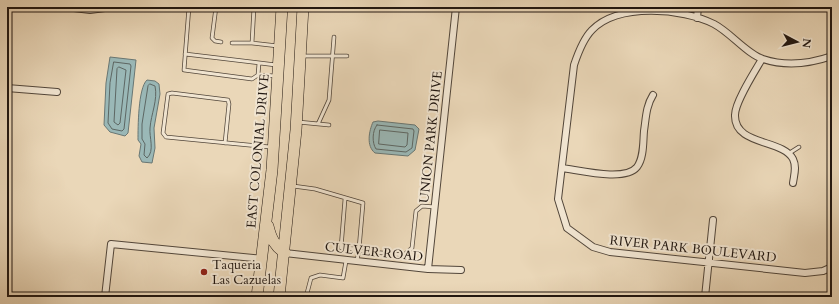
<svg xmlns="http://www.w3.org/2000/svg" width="839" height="304" font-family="Cardo,serif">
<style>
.water{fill:#9ab8b7;stroke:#697774}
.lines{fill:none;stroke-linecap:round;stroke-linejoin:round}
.shore{stroke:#5d6764;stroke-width:1}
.lane-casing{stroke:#52463a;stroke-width:4.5}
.street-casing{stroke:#52463a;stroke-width:8}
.highway-casing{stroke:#201610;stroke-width:12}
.lane{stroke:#f1e5d1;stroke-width:3}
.street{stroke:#f1e5d1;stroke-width:6}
.highway{stroke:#ead7b8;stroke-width:11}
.poi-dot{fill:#8f2418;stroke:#f1e5d1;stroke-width:1.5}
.labels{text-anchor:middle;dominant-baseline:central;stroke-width:4;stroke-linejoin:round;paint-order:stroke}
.street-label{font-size:13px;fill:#201610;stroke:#f1e5d1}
.poi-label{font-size:13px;fill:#201610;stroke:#f1e5d1;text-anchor:start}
</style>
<rect width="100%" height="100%" fill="#ead7b8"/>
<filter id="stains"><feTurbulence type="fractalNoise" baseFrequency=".005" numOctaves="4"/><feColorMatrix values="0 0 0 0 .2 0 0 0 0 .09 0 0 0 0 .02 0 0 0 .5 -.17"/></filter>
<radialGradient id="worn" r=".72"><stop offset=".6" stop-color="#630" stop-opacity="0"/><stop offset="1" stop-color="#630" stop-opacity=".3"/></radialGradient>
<path class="water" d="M110,57L136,60L128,133L125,136L110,132L104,125L106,83Z
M147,80L155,81L159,84L160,94L154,128L155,148L152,163L142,162L139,156L141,144L138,140C138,128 138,88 147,80Z
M378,121L415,125L419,129L415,150L408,156L375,153C366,146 369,131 373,122Z"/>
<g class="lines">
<path class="shore" d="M114,62L130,64L131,66L124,129L122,131L112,129L108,123L110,83Z
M119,67L126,70L120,123L118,125L114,122L117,69Z
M150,84L155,86C158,100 151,114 150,128C149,137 155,151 147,158L144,155L145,144L142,139V124L148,86Z
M377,125L413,129L414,131L412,148L406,152L376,149C372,143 372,131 377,125Z
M380,130L408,133L407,145L405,147L379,144Z"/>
<defs>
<path id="lane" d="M189,7L184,70L252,79L258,75L276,76
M216,7L212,38L215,41L221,42
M254,7L252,43L278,46
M232,43H252
M185,54L276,65
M302,56H347
M258,75L259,63
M298,122L329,125
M318,124L329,100L334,37
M225,143L229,104L228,100L172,93L168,94L163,133L166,137L270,147
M788,154L799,147
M293,186L315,189L363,203L359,249L361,251L404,255L412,248L416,211L422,206L435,207
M345,199L341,248L359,249L357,261
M183,297H205
M306,297L311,278L320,275L343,278L346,261"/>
<path id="street" d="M66,7L90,10L112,7
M697,18L698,7
M832,56C809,64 787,67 763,59C747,54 731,33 714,24C682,8 618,3 592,30C583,39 578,53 574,65L558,199L567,228L593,247L610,252L805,273L823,271L832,267
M762,59C755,71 735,102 735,115C734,146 783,139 793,159C797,167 794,175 793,183
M7,88L57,92
M562,168C579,170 625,182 637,167C644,158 643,142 644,131C646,118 646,106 653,95
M285,253L428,269L461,270
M428,269L456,7
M105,297L111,244L263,259
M705,297L713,220"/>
<path id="highway" d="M268,226C271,239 275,246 285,253
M257,297L272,170L282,7
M279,297L296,130L303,7"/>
</defs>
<use href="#lane" class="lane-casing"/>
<use href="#street" class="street-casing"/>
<use href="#highway" class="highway-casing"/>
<use href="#lane" class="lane"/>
<use href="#street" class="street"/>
<use href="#highway" class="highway"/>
</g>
<circle class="poi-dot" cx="204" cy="272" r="4"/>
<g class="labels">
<g class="street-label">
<text transform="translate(431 137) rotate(-84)">UNION PARK DRIVE</text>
<text transform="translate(258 151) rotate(-85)">EAST COLONIAL DRIVE</text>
<text transform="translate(693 249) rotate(6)">RIVER PARK BOULEVARD</text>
<text transform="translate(374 252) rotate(6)">CULVER ROAD</text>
</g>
<g class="poi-label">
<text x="212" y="265">Taqueria<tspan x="212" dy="15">Las Cazuelas</tspan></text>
</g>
</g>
<rect width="839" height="304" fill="none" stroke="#ead7b8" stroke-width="24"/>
<rect x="8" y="8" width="823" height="288" fill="none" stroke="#201610" stroke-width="2"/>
<rect x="12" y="12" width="815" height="280" fill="none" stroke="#201610"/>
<g transform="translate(797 42) rotate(97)" stroke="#f1e5d1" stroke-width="3" paint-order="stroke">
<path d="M0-3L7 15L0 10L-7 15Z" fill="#201610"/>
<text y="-6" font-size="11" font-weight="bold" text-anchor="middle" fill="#201610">N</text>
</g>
<rect width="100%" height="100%" filter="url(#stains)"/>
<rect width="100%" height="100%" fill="url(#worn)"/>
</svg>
